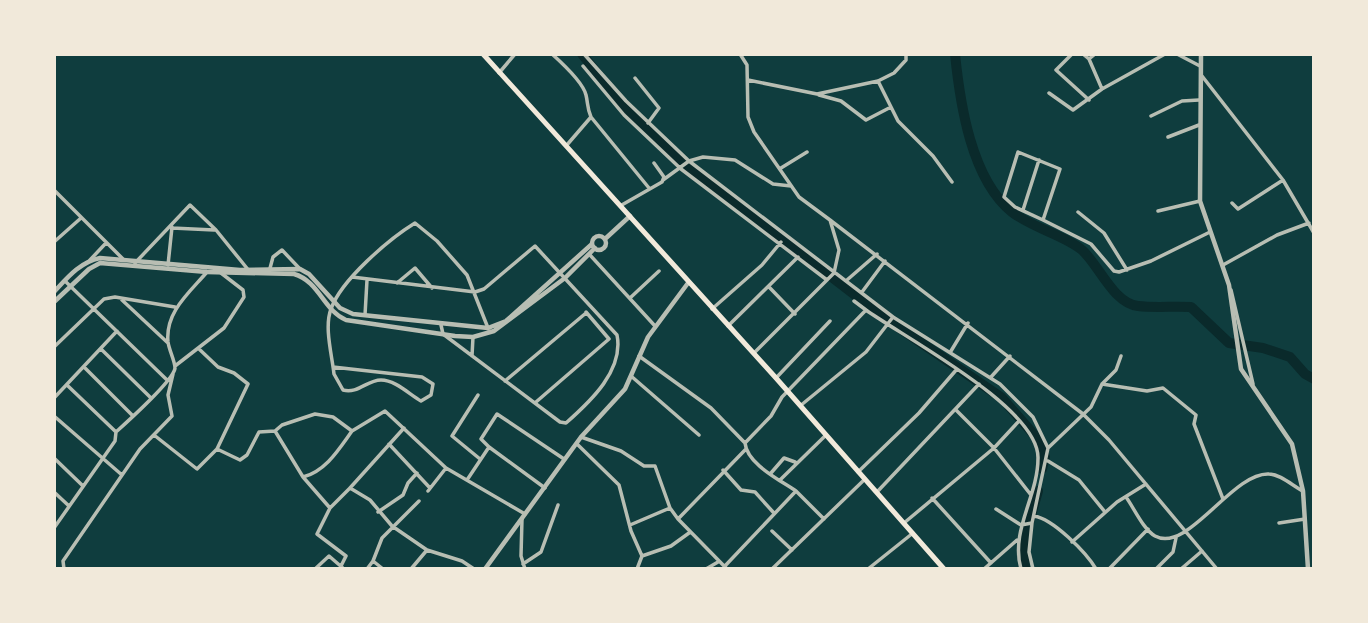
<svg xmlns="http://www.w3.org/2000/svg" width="1368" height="623" font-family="'Nunito Sans',sans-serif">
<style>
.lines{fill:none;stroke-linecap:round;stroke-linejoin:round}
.river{stroke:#0a2a2b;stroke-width:10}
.minor{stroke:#b8beb3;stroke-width:3.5}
.tertiary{stroke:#b8beb3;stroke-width:4.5}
.trunk{stroke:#f1e9da;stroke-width:5}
</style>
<rect width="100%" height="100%" fill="#0f3d3e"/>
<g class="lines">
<path class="river" d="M582,54L623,106L677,158L885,318L1002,398L1036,437L1045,457L1042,469
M955,54C960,103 971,179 1012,212C1032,228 1064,235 1082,250C1099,265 1113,303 1138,306C1155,308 1174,306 1191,307L1229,343L1263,348L1290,357L1305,374L1314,379
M1025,569L1023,543L1038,491"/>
<path class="minor" d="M552,54C562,63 583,82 586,95C588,103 587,108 591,117L566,146
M584,54L626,101L689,161L893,317L1000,384L1033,417L1048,448
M740,54L747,65L748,117L754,132L799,197L830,220L839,250L834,273L754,353
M1072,54L1056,70L1089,100
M1083,54L1089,59L1095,54
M1177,54L1200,66
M1089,59L1102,89
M583,66L624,115L681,169L827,280
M499,73L515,54
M1202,76L1283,180L1314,233
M635,78L659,108L648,123
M748,80L817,94L878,81L894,73L906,60V54
M878,81L898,121L933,156L952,182
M1049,93L1073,110L1102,89L1165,54
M819,95L841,101L866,120L891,107
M1151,116L1182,101L1199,100
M591,117L649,188
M1168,137L1199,125
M1018,152L1060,169L1043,220L1015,207L1004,197Z
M781,168L807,152
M663,180L689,161L703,157L735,160L773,184L791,186
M54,190L123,259
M1232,203L1238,209L1283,180
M620,206L662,182L664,177L654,163
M1023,210L1039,160
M1158,211L1200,201
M1078,212L1104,233L1127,270
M830,220L1083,414L1109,440L1217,569
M1043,220L1091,244L1114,271L1119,272L1151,261L1210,232
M172,228L214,230
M54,242L81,218
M590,255L655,326
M90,260L106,243
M135,263L190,205L216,230L250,272
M168,265L172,227
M1223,265L1277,235L1309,223
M269,272L273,257L282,250L300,269
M352,277L475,292L484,289L535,246L617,335C624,370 591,401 566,423L560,422L443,334L441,325
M847,280L877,254
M65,281L166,379
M397,283L415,268L432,288
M770,288L795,314
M1231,290L1253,384
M862,292L885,261
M630,298L659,271
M122,300L168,343
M854,301L866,310
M712,309L762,265L781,242
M365,315L367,280
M728,326L798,257
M54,347L104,299L115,297L175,307
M101,349L151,398
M951,351L968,323
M472,356L473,337
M639,356L711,408L745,443
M175,366L224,328L244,297L243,290L221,273
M84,367L133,416
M333,367L422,377L433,384L431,395L421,401C409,394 395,380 381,380C367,380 358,394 343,390L334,374C332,355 324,327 331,309C341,280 389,239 415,223L437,241L467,275L488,328
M631,376L699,435
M991,377L1010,356
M776,378L830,321
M505,381L586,313
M1102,384L1147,391L1163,388L1196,415L1194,424L1223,499
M68,386L116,432
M478,395L452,436L480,459
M54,398L117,331
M536,402L609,339L586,312
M800,406L866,352L893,317
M956,410L994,448L1031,495
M54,416L122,475
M275,431L303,477C326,471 339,449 352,431
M154,435L197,469L217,449L248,384L234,373L218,367L198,348
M581,437L621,451L644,466H655L670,508L678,519L727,569
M389,444L430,488
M577,444L619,485L631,531L642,556L637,569
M489,447L481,439L497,414L564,459
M217,449L240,460L247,455L259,432L275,431L282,425L315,414L333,417L352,431L385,411L446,468L525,514
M54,458L83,486
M1048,461L1079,480L1105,512
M723,470L741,490L755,492L773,512
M858,472L919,413L957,369
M771,473L784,458L795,462
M303,477L330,508L350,488L370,500L392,526L427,550L462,561L474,569
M467,480L489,447L545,488
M780,480L826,435
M350,488L404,428
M428,491L446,468
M796,491C780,480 747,464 745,443L771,416L782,397L866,310C905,338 1039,408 1038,458C1038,497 1010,530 1021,569
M54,492L69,506
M877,492L979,384
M1126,497C1134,508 1143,529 1155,536C1188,554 1232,472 1269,474C1280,474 1293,486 1303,491
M932,498L991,563
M330,508L317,534L346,556L341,566
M996,509L1021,525L1032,523L1048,448L1091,407L1102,384L1116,370L1121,356
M378,512L403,495L408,483L417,473
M1034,516C1053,519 1086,552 1096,569
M522,519L521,556L525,569
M678,519L746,449
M904,523L994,448L1019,421
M1032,523L1029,552L1033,569
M1279,523L1305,519
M630,525L670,508
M54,528L115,441L116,432C127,422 174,380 175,368C175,361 169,350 168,342C165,312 189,293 207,272
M772,531L792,550
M1072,542L1117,502L1146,484
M642,556L671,546L689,533
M373,561L382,538L419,501
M523,564L541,552L558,505
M724,567L796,491L824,519
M64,569L63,561L140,449L172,416L168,395L173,374
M315,569L329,556L344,569
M367,569L373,561L383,569
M411,569L427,550
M706,569L718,562
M772,569L865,479
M868,569L913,533
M984,569L1017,540
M1109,569L1148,529
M1156,569L1173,552L1176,538
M1181,569L1202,551"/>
<path class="tertiary" d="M1201,54L1200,201L1229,285L1241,369L1292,444L1303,491L1308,569
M592 243a7 7 0 1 1 14 0a7 7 0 1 1-14 0Z
M605,239L630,216
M54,292C67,278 80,262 100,258L240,270L300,269L309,274L340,308L353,314L488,328L506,321L592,244
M54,302L89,269L100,263L207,272L294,274C319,281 324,311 346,320L455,336L473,337L494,331L565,278L595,248
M485,569L581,437L625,389L648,337L688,283"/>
<path class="trunk" d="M483,54L776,378L944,569"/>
</g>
<rect width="1368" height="623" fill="none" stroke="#f1e9da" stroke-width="112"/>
</svg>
